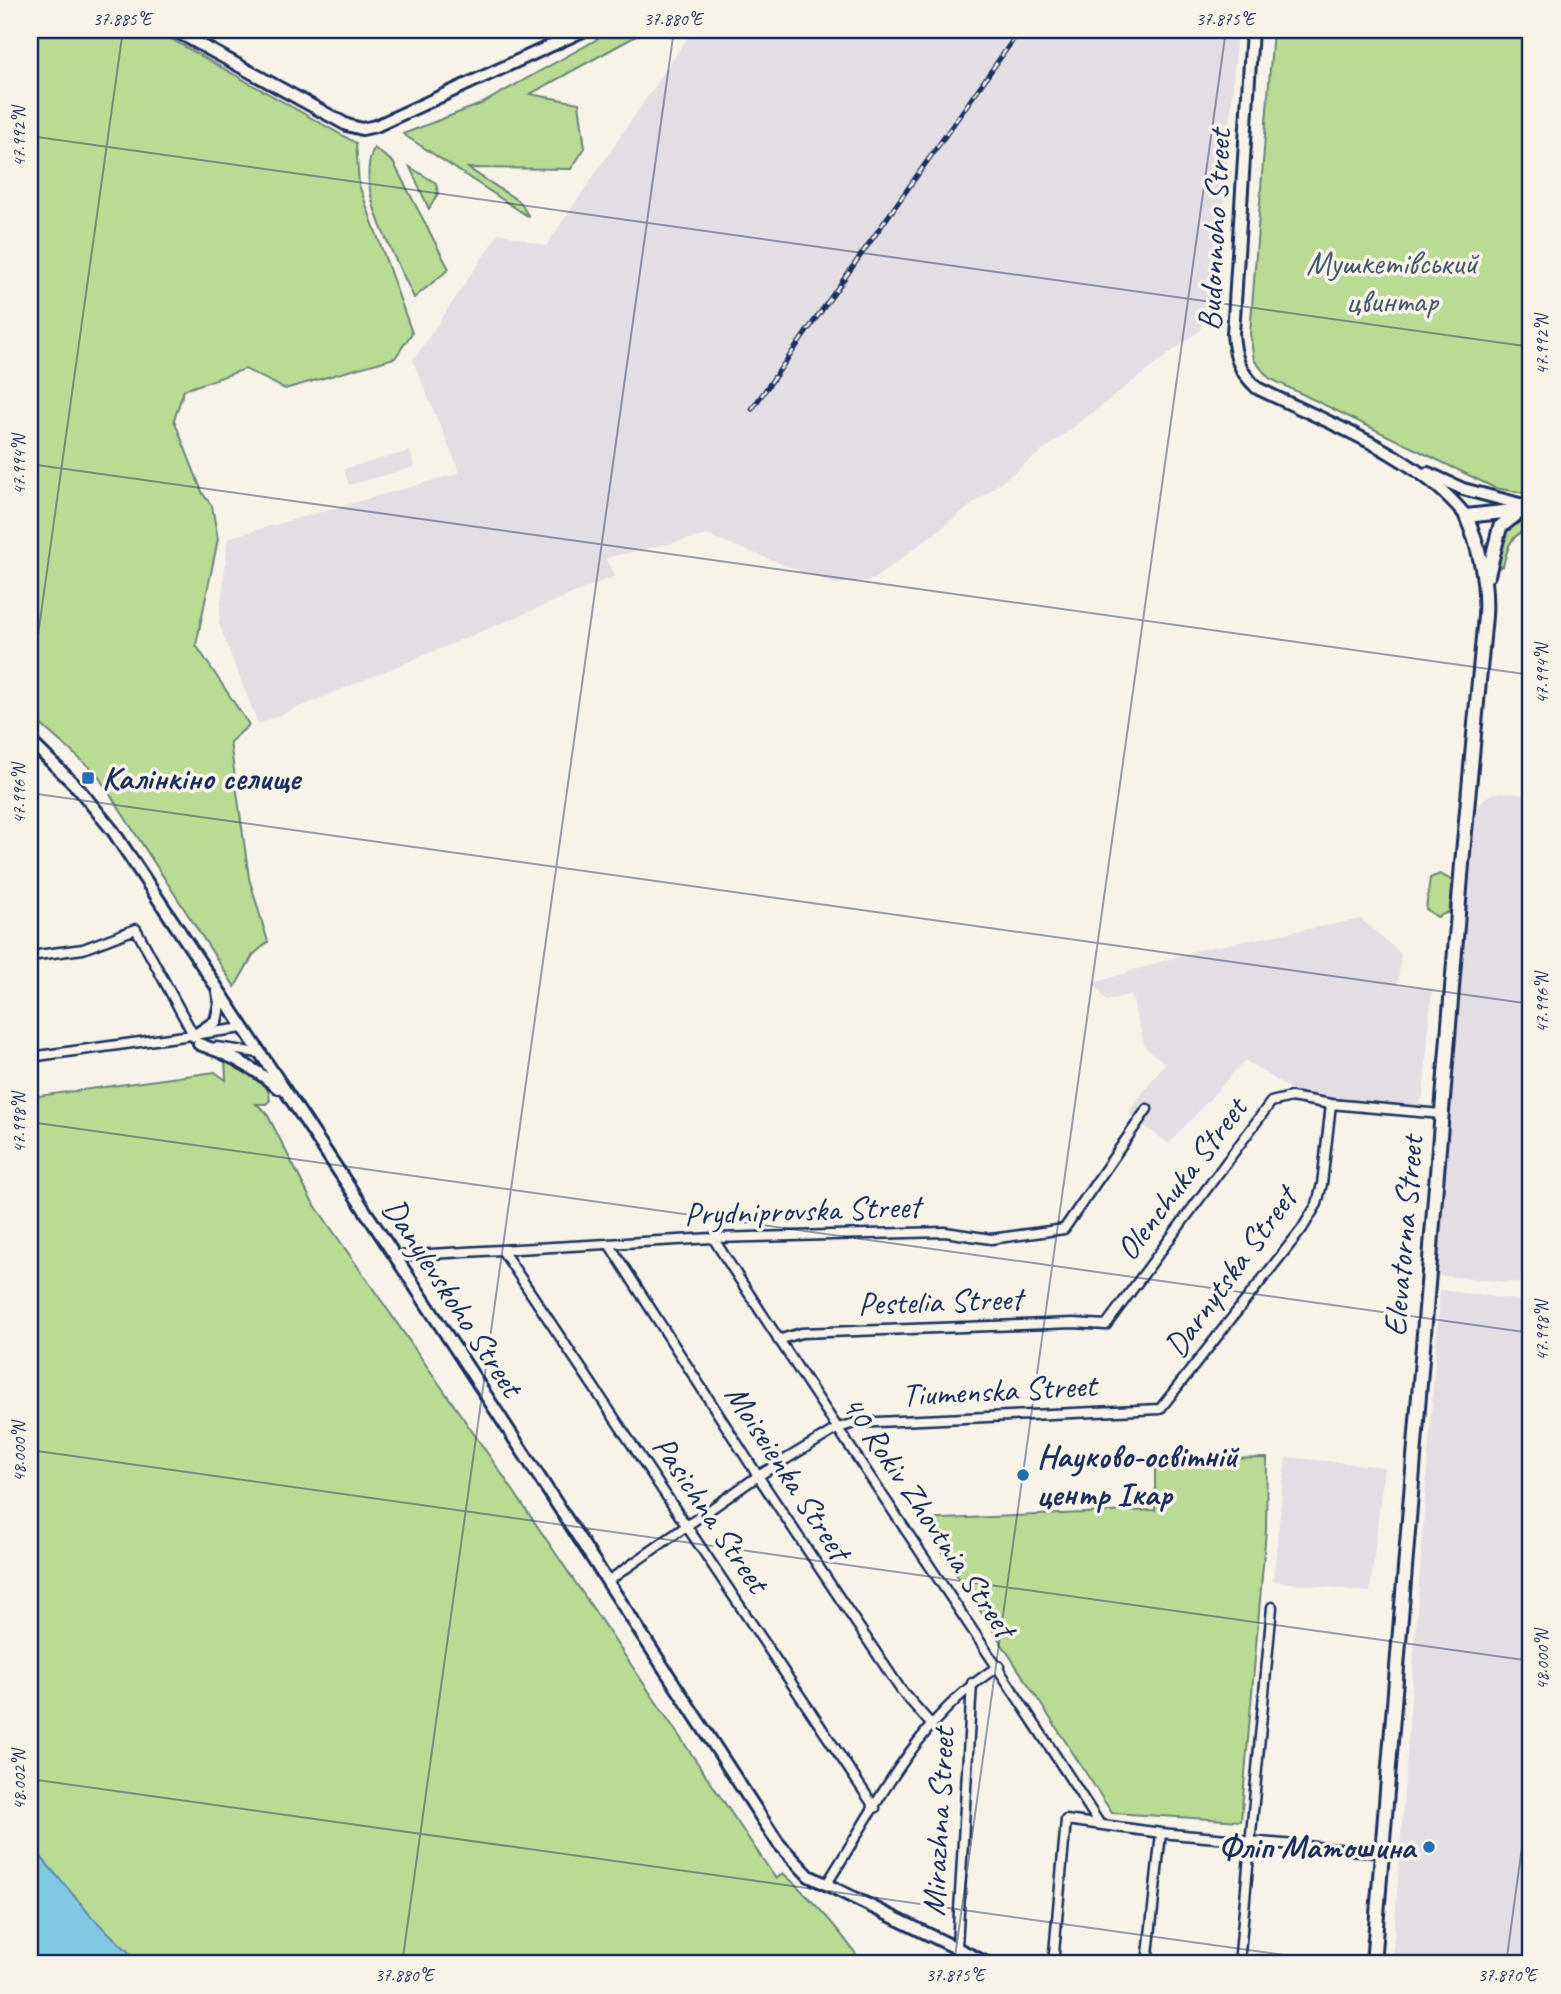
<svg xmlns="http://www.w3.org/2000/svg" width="1561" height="1994" font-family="Caveat,sans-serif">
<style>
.built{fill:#e3dde4}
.green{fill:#b9db94;stroke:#6a8579;stroke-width:2}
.water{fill:#81c9e2;stroke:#588bad;stroke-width:2}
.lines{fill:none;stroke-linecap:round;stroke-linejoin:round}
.street-casing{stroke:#1b2f5e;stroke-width:13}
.secondary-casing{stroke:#1b2f5e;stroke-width:16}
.primary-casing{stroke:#1b2f5e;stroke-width:18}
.street{stroke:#f7f3e8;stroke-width:8}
.secondary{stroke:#f7f3e8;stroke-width:10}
.primary{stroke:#f7f3e8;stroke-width:12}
.rail-casing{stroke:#1b2f5e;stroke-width:5}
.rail{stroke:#f7f3e8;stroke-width:2.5;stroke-dasharray:8;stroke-linecap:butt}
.ticks{fill:none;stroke:#1b2f5e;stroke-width:2;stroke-opacity:0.45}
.poi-dot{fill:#1f6fb2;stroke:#f7f3e8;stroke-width:2.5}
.labels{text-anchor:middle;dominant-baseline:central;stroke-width:7;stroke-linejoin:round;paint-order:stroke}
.street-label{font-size:33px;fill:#1b2f5e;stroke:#f7f3e8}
.park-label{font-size:33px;fill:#425a6c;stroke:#f7f3e8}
.poi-label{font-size:33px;font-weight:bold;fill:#1b2f5e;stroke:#f7f3e8;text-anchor:start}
.neatline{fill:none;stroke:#1b2f5e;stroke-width:2.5}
.ticks-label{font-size:18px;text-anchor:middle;fill:#1b2f5e}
</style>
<rect width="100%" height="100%" fill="#f7f3e8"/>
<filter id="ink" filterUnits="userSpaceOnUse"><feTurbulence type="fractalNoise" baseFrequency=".0143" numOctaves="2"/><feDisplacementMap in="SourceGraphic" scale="14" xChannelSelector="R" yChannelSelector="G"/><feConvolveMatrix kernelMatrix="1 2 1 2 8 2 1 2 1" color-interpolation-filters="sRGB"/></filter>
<g filter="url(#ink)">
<path class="built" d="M693,30H1237L1217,297L1199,331L873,580L834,584L707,535L605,558L615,576L258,724L219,624L228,538L460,473L413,361L499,233L546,246Z
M410,451L414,467L349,485L344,469Z
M1502,792L1531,796V1284L1433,1275L1476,813L1483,800L1491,794Z
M1361,919L1401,954L1398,985L1432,989L1423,1096L1418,1107L1301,1096L1245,1060L1169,1144L1128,1113L1165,1063L1145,1047L1131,994L1106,1001L1094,983L1198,950Z
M1440,1290L1531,1302V1964H1392Z
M1286,1457L1384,1467L1370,1592L1273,1581Z"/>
<path class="green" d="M30,30H155L356,143L359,185L412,333L395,358L285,389L245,369L184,390L174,420L203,494L212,506L218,539L196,645L249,725L230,742L249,878L268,942L253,955L235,987L96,773L30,715Z
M614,30H647L530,94L579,103L585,148L571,169L468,168L520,202L529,217L403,134L481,104Z
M1273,30H1531V494L1495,488L1269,378L1254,360L1250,334Z
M374,148L393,162L449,269L414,298C397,259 353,189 374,148Z
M410,167L436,183L438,193L429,209Z
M1531,516V527C1510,536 1508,545 1503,566L1496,569C1500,538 1498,523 1531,516Z
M1440,874L1453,881L1449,912L1437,917L1426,909L1430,878Z
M225,1058C243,1068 269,1077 270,1100L266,1104H256L266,1112L310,1198L506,1480L776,1879L783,1873C814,1901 840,1930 863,1964H30V1097L215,1072L226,1080Z
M1267,1458L1266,1530L1241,1821L1112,1813L921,1520L1155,1510V1460Z"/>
<path class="water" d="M30,1844L91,1916L141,1964H30Z"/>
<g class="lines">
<defs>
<path id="street" d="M30,956L83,949L136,929L194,1036
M216,1047L259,1053
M30,1057L243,1028
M713,1238C839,1435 973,1626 1099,1823
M609,1244L758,1476L901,1690L930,1723
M502,1250L875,1808
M395,1256L713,1238L945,1232L991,1239L1064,1229L1147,1109
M778,1340L801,1333L1073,1323L1106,1325L1271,1102L1291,1097L1331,1104L1441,1114
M608,1581L758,1476L838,1428L855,1423L1160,1409L1302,1229L1317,1204L1322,1184L1331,1104
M826,1885C876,1807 918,1716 999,1666
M956,1964L972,1683
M1053,1964L1066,1820L1161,1833L1382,1853
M1147,1964L1161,1833
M1239,1964L1272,1607"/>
<path id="secondary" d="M174,30L347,125L362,129L376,126L585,30
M1252,30L1233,334C1235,358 1239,371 1257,388C1327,423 1417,454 1466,516
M1428,473L1463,489L1531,507
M30,741L78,788L113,831L395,1256L778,1843L809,1876L989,1964
M194,1036L216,1021L220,1003L218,992
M199,1044C229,1054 254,1067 278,1088"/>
<path id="primary" d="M1488,575L1500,527L1518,513
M1373,1964L1462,864L1485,616C1487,581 1480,548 1466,516L1531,509"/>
</defs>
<use href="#street" class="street-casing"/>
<use href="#secondary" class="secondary-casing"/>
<use href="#primary" class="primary-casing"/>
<use href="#street" class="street"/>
<use href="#secondary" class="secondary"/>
<use href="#primary" class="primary"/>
<defs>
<path id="rail" d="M752,409L1020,30"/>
</defs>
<use href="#rail" class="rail-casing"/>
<use href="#rail" class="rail"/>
</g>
</g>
<path class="ticks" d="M30,136L1531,347M30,464L1531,675M30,692L123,30M30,793L1531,1004M30,1122L1531,1333M30,1450L1531,1661M30,1779L1348,1964M402,1964L674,30M954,1964L1226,30M1506,1964L1531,1781"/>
<g class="poi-dot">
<rect x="81" y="771" width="14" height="14" rx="3.5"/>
<circle cx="1023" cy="1475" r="7"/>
<circle cx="1429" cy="1847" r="7"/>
</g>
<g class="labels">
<g class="street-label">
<text transform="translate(1214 230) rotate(-87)">Budonnoho Street</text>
<text transform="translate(1181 1179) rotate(-53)">Olenchuka Street</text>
<text transform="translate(802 1210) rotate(-2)">Prydniprovska Street</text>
<text transform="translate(1403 1236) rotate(-85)">Elevatorna Street</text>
<text transform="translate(1230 1272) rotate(-54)">Darnytska Street</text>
<text transform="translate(453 1297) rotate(57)">Danylevskoho Street</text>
<text transform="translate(940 1301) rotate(-2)">Pestelia Street</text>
<text transform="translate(999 1390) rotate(-3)">Tiumenska Street</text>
<text transform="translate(788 1472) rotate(57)">Moiseienka Street</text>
<text transform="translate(711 1514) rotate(56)">Pasichna Street</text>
<text transform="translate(929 1516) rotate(56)">40 Rokiv Zhovtnia Street</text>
<text transform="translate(938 1822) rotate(-87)">Mirazhna Street</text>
</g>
<g class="park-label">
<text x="1392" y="263">Мушкетівський<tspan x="1392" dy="38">цвинтар</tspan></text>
</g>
<g class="poi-label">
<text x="102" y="778">Калінкіно селище</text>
<text x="1037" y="1456">Науково-освітній<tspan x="1037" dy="38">центр Ікар</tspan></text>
<text x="1415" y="1847" text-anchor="end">Фліп Матошина</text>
</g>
</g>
<rect width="1561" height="1994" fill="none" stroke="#f7f3e8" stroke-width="77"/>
<rect x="38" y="38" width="1484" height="1917" class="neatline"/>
<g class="ticks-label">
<text x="122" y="25">37.885°E</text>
<text x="673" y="25">37.880°E</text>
<text x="1225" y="25">37.875°E</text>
<text transform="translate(19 137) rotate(-90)" y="6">47.992°N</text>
<text transform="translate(1542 345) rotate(-90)" y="6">47.992°N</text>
<text transform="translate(19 465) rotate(-90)" y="6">47.994°N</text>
<text transform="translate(1542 674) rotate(-90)" y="6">47.994°N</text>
<text transform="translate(19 794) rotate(-90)" y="6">47.996°N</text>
<text transform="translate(1542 1003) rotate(-90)" y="6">47.996°N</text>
<text transform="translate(19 1123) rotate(-90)" y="6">47.998°N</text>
<text transform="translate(1542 1331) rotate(-90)" y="6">47.998°N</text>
<text transform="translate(19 1452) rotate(-90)" y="6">48.000°N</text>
<text transform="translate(1542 1660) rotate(-90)" y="6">48.000°N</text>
<text transform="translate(19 1780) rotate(-90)" y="6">48.002°N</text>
<text x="404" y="1981">37.880°E</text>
<text x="955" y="1981">37.875°E</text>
<text x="1507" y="1981">37.870°E</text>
</g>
</svg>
